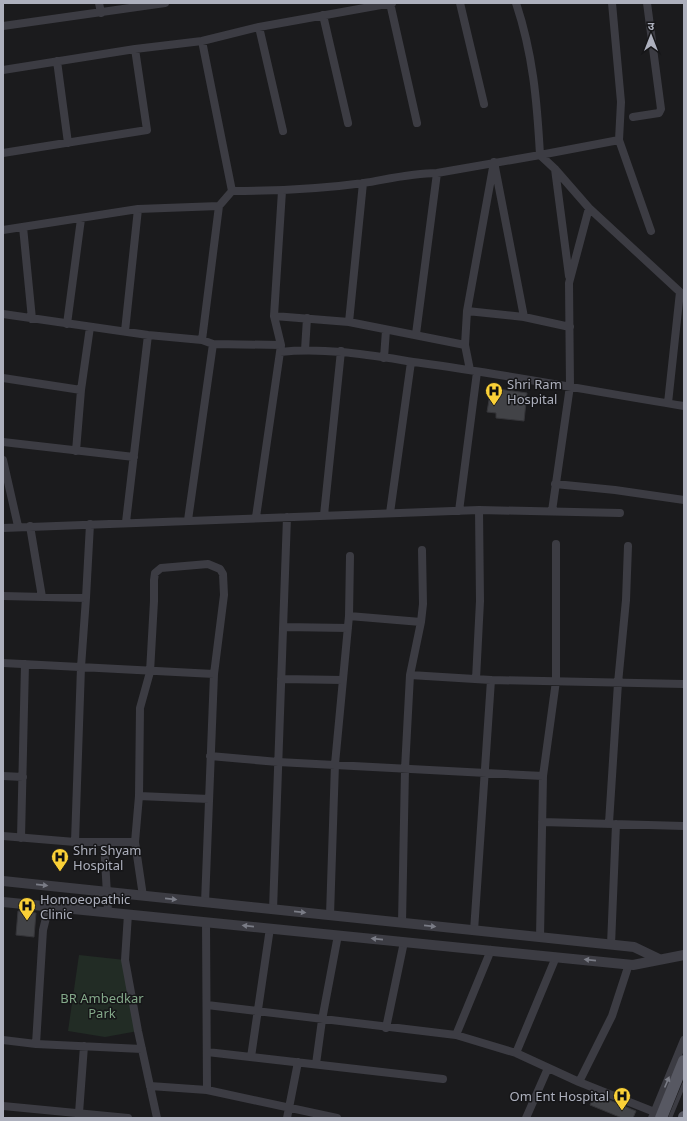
<svg xmlns="http://www.w3.org/2000/svg" width="687" height="1121" font-family="'Noto Sans','Noto Sans Devanagari',sans-serif">
<style>
.green{fill:#222c25}
.building{fill:#424347;stroke:#353539}
.lines{fill:none;stroke-linecap:round;stroke-linejoin:round}
.service{stroke:#3c3c43;stroke-width:4}
.minor{stroke:#3c3c43;stroke-width:8}
.tertiary{stroke:#3c3c43;stroke-width:10}
.primary{stroke:#575862;stroke-width:12}
.oneway{fill:#7a7c86}
.labels{text-anchor:middle;dominant-baseline:central;stroke-width:3;stroke-linejoin:round;paint-order:stroke}
.poi-label{font-size:13px;fill:#adb0bd;stroke:#161618;text-anchor:start}
.park-label{font-size:13px;fill:#84a98a;stroke:#161618}
</style>
<rect width="100%" height="100%" fill="#1b1b1d"/>
<path class="green" d="M79,955L125,960L138,1031L105,1037L68,1031Z"/>
<path class="building" d="M491,388L527,393L524,421L496,418V413L487,412Z
M18,911L36,913L34,937L16,935Z
M595,1094L636,1111L633,1118H622L590,1105Z"/>
<g class="lines">
<path class="service" d="M670,1118L684,1084"/>
<path class="minor" d="M99,3L101,13
M390,3L417,123
M460,3L484,104
M516,3C533,54 537,101 540,155L619,140
M612,3L621,102L619,140L651,231
M323,15L348,123
M3,26L165,3
M259,27L283,131
M202,41L232,191
M57,61L68,143
M3,70L135,49L202,41L259,27L392,3
M633,117L659,113L661,109L647,3
M3,153L147,130L135,49
M495,167L524,317
M555,169L569,276
M23,227L32,319
M3,230L138,209L219,206L232,191C276,191 320,189 364,183C388,179 412,173 437,173L540,155L555,169L589,208L680,292L668,403
M467,311L524,317L570,327
M3,314L148,335L202,340L213,344L281,345L280,352C328,347 374,356 421,363C509,375 596,392 684,406
M274,316L349,322L465,345
M349,322L363,183
M67,324L81,219
M125,331L138,209
M416,334L437,173
M202,340L219,206
M281,345L274,316L282,191
M305,350L307,318
M384,358L386,330
M470,370L465,345L467,311L494,162
M3,378L81,390
M3,442L134,457
M76,451L81,390L90,327
M3,460L18,526
M555,484L615,490L684,500
M459,511L477,372
M552,511L570,386L569,283L589,208
M390,513L411,362
M324,515L341,351
M256,517L280,352
M188,520L213,344
M126,522L148,335
M30,526L42,597
M3,528L479,510L620,513
M3,596L86,598
M349,616L421,622
M283,627L348,628
M3,663L214,674
M410,675L491,680L684,684
M281,679L343,680
M476,679L480,601L479,510
M210,756L278,762L543,776
M3,776L23,777
M139,796L209,799
M542,822L684,826
M609,823L618,683L626,600L628,546
M3,836L75,842H135
M21,838L25,664
M75,842L81,667L86,598L90,524
M104,842L108,912
M143,896L135,842L139,796L140,708L150,672L154,601V580L155,573L161,568L208,564L220,569L223,574L224,595L214,674L205,903
M273,910L287,517
M128,914L125,960L138,1031L157,1118
M330,915L335,764L349,616L350,556
M206,922L207,1090
M402,923L405,769L410,675L421,622L423,604L422,550
M474,931L491,680
M540,937L543,776L556,681V544
M611,945L616,824
M207,1005L456,1035L516,1053L579,1082L662,1115
M386,1028L404,942
M456,1035L491,950
M3,1040L36,1044L142,1049
M36,1044L43,930L49,906
M207,1052L443,1079
M516,1053L556,957
M251,1057L270,928
M316,1064L322,1020L338,935
M579,1082L612,1016L629,964
M150,1086L207,1090L337,1118
M3,1106L128,1118
M79,1113L84,1046
M287,1118L298,1062
M526,1118L548,1068
M652,1118L684,1040"/>
<path class="tertiary" d="M3,881L634,947L659,959
M3,902L633,965L684,955"/>
<path class="primary" d="M661,1118L684,1061
M684,1118V1117"/>
</g>
<defs><path id="oneway-solid" d="M-6-.8H1V-3.2L6.5 0L1 3.2V.8H-6Z"/></defs>
<g class="oneway">
<use href="#oneway-solid" transform="translate(42 885) rotate(6)"/>
<use href="#oneway-solid" transform="translate(171 899) rotate(6)"/>
<use href="#oneway-solid" transform="translate(300 912) rotate(6)"/>
<use href="#oneway-solid" transform="translate(248 926) rotate(-174)"/>
<use href="#oneway-solid" transform="translate(430 926) rotate(6)"/>
<use href="#oneway-solid" transform="translate(377 939) rotate(-174)"/>
<use href="#oneway-solid" transform="translate(590 960) rotate(-174)"/>
<use href="#oneway-solid" transform="translate(667 1082) rotate(-67)"/>
</g>
<defs>
<symbol id="hospital-pin" viewBox="-11 -11 22 30"><path d="M0 17L-7.5 6A9.5 9.5 0 1 1 7.5 6Z" fill="#fad037" stroke="#161618"/><path d="M-5-5h3v3.5h4V-5h3V5h-3V1.5h-4V5h-3Z" fill="#111"/></symbol>
</defs>
<g fill-rule="evenodd">
<use href="#hospital-pin" x="484" y="381" width="20" height="27"/>
<use href="#hospital-pin" x="50" y="847" width="20" height="27"/>
<use href="#hospital-pin" x="17" y="896" width="20" height="27"/>
<use href="#hospital-pin" x="612" y="1086" width="20" height="27"/>
</g>
<g class="labels">
<g class="poi-label">
<text x="507" y="384">Shri Ram<tspan x="507" dy="15">Hospital</tspan></text>
<text x="73" y="850">Shri Shyam<tspan x="73" dy="15">Hospital</tspan></text>
<text x="40" y="899">Homoeopathic<tspan x="40" dy="15">Clinic</tspan></text>
<text x="609" y="1096" text-anchor="end">Om Ent Hospital</text>
</g>
<g class="park-label">
<text x="102" y="998">BR Ambedkar<tspan x="102" dy="15">Park</tspan></text>
</g>
</g>
<rect width="687" height="1121" fill="none" stroke="#adb0bd" stroke-width="8"/>
<g transform="translate(651 36)" stroke="#161618" stroke-width="3" paint-order="stroke">
<path d="M0-3L7 15L0 10L-7 15Z" fill="#adb0bd"/>
<text y="-6" font-size="11" font-weight="bold" text-anchor="middle" fill="#adb0bd">उ</text>
</g>
</svg>
